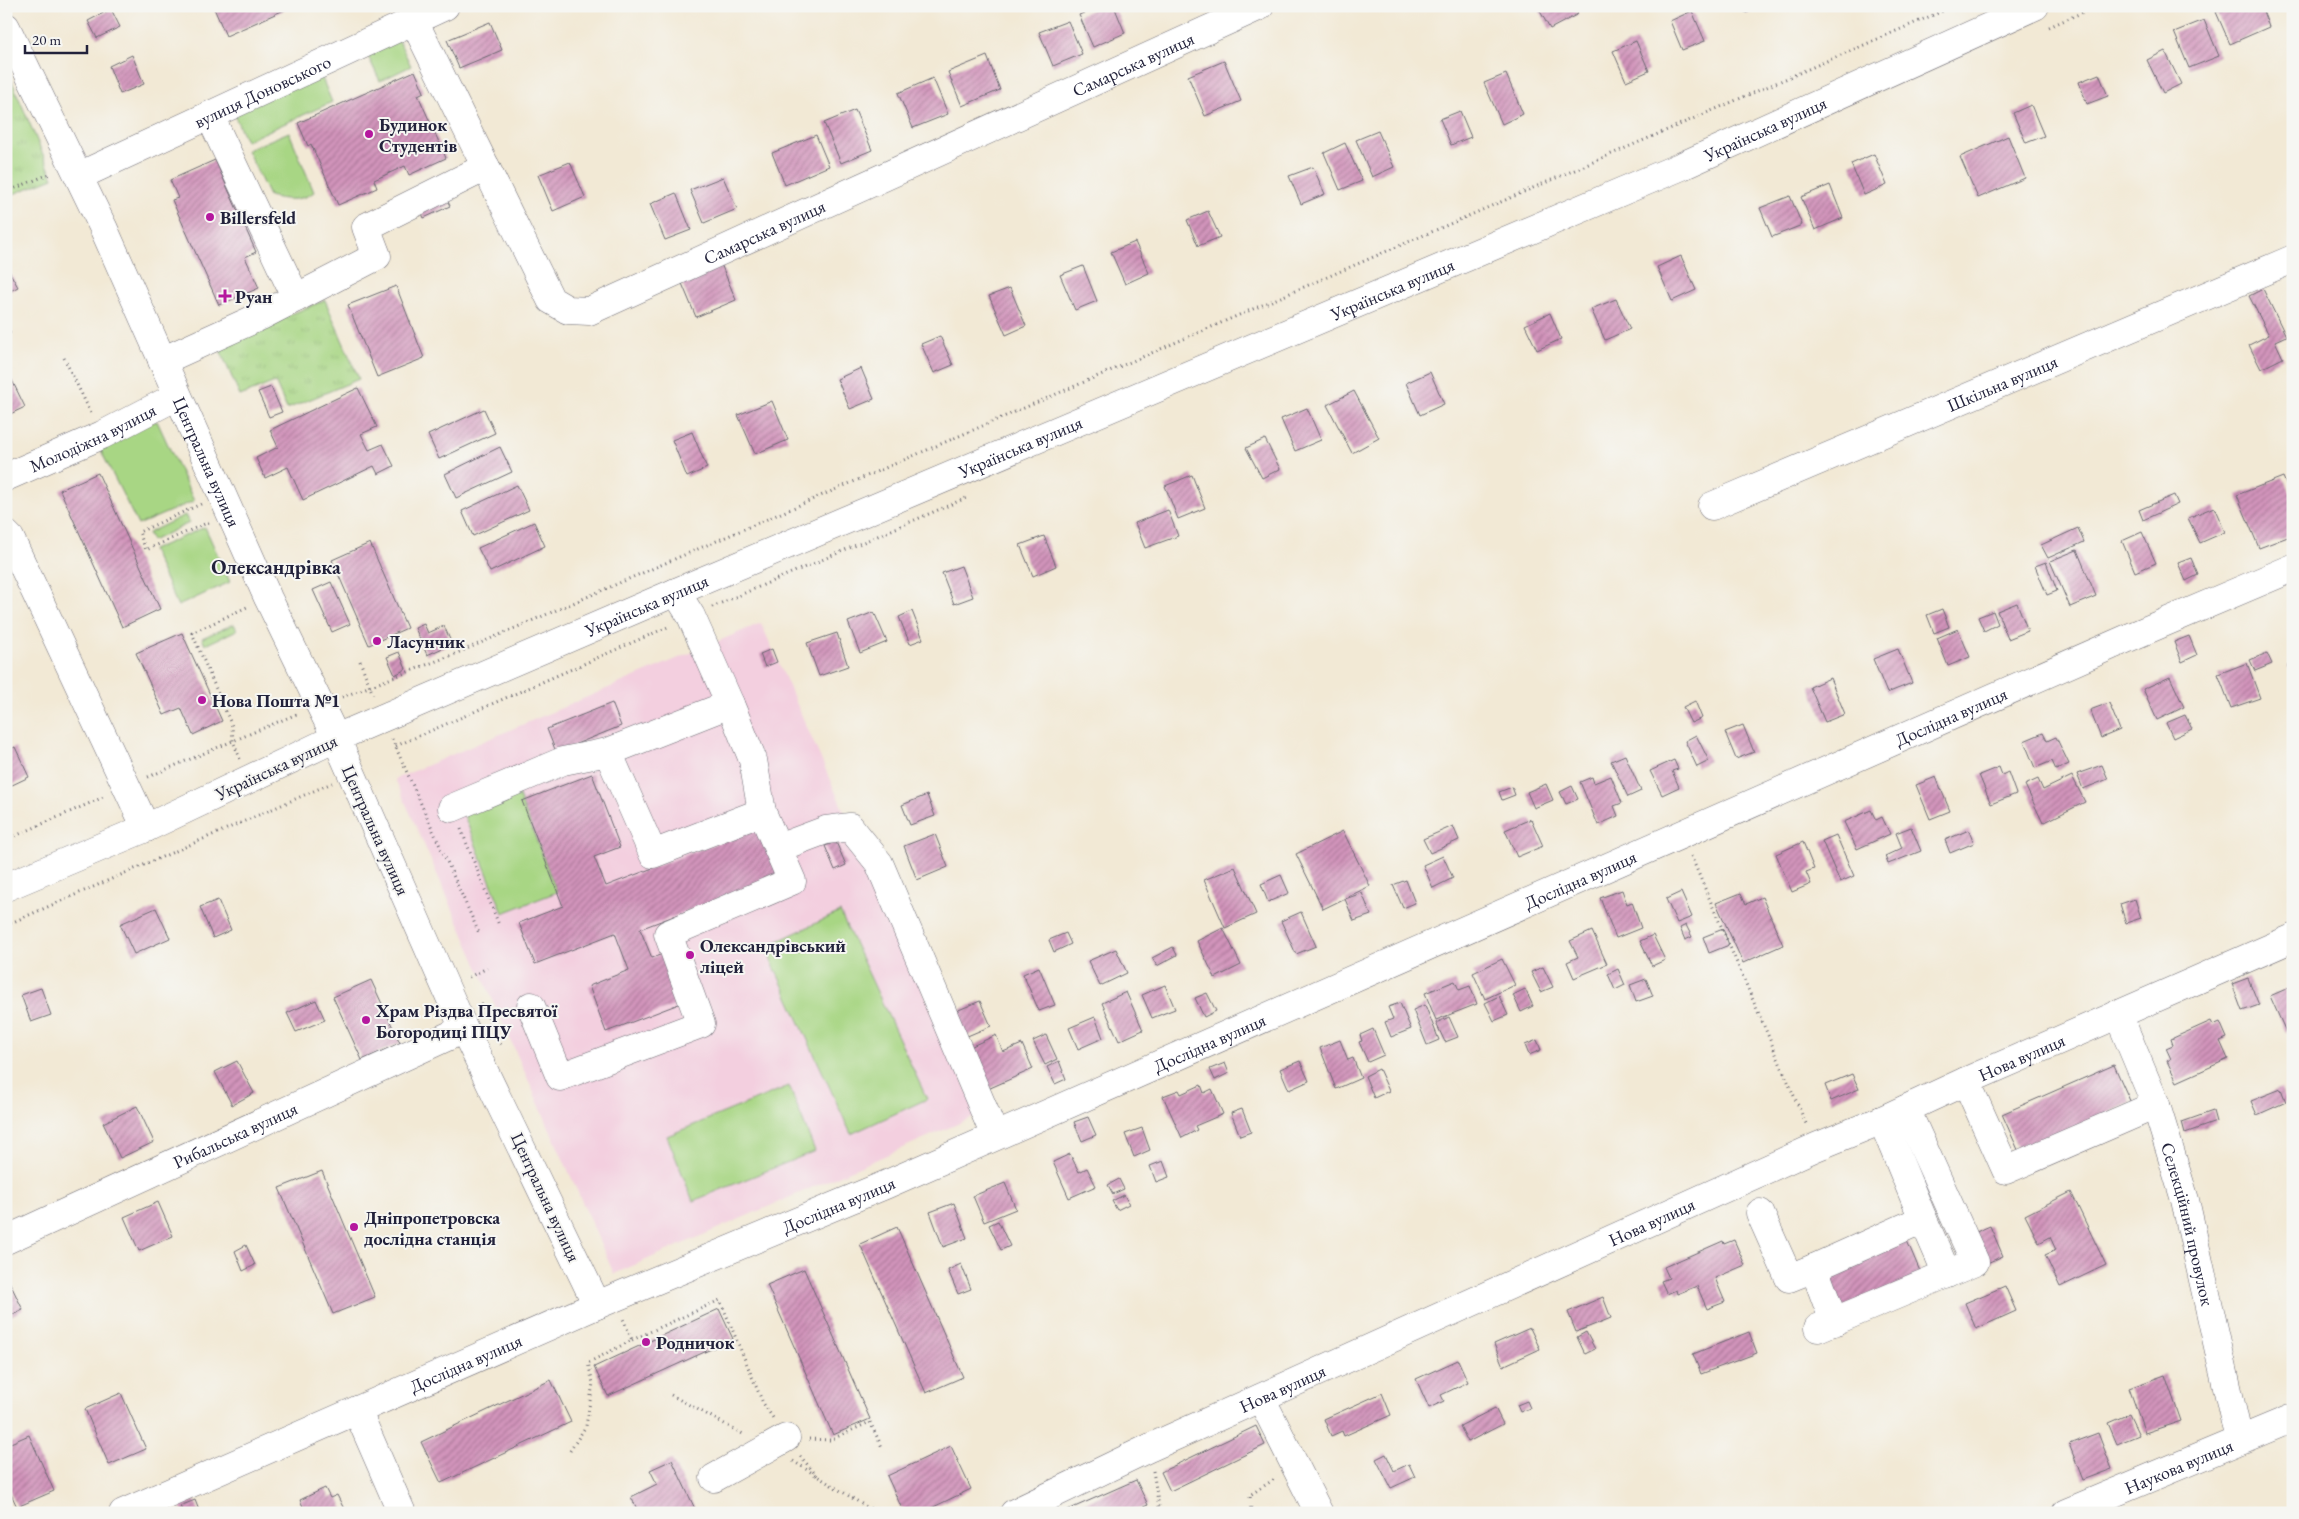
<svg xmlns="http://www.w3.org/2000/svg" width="2299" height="1519" font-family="'EB Garamond',serif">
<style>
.built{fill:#f3cfdf}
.grass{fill:#a8d684;stroke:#657c60}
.park{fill:url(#park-tufts);stroke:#657c60}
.building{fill:url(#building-hatch)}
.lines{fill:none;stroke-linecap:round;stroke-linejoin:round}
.minor-casing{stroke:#6b6871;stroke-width:29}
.major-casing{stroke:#6b6871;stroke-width:29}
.path{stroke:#6b6871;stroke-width:3;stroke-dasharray:1 4;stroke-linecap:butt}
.minor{stroke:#fff;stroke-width:28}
.major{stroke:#fff;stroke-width:28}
.poi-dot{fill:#b5179e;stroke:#f6f6f2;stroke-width:2}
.labels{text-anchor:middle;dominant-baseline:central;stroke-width:4;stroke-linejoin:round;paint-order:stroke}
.street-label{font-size:18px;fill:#22223b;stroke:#f6f6f2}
.poi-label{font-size:18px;font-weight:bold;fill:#22223b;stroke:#f6f6f2;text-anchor:start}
.quarter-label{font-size:20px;font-weight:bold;fill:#22223b;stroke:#f6f6f2}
</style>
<defs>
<pattern id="park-tufts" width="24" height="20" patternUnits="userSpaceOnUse" patternTransform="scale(1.25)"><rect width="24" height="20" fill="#a8d684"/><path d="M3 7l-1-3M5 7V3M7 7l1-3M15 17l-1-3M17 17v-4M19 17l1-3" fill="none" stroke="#90b773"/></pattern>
<pattern id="building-hatch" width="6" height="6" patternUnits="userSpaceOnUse" patternTransform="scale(1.25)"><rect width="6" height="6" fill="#d294bb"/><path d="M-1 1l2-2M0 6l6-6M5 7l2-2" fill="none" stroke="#aa7899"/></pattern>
</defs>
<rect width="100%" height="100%" fill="#f6f6f2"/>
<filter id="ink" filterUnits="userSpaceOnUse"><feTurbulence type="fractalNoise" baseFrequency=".02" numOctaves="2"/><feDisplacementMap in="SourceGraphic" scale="10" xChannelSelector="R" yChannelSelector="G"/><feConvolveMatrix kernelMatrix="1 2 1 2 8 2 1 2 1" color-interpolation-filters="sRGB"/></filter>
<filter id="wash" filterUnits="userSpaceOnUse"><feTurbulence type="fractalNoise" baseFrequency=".0096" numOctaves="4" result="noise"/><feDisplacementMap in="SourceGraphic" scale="20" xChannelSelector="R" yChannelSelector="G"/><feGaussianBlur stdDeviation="1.12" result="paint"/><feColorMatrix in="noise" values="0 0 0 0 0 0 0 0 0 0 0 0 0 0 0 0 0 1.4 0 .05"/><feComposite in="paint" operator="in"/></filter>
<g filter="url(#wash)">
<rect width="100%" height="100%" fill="#f2e9d5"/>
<path class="built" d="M761,623L978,1115L614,1274L395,779Z"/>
<path class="grass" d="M396,35L411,66L380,81L365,50Z
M319,71L332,102L246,141L232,110Z
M289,132L314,192C300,202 285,200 269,196L247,150Z
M157,421L194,501L138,525L97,443Z
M185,515L189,523L152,541L148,533Z
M205,527L230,582L178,606L152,550Z
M234,624L237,630L205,645L202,638Z
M517,791L557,892L503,913L463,813Z
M840,912L927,1099L851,1134L765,947Z
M789,1086L815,1151L693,1201L667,1136Z"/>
<path class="park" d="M6,68L53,178L6,197Z
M325,300L359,379L287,409L275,382L240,396L218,345Z"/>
<g id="blocks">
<path class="building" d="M213,6H293L226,36Z
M1100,6H1114L1125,33L1093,47L1079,15Z
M1537,6H1574L1578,14L1550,29Z
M1743,6H1763L1746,13Z
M2229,6H2261L2269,27L2230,44L2216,12Z
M2287,6H2293V20Z
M111,9L120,27L97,38L88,21Z
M1692,11L1705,41L1682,50L1670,21Z
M2204,20L2219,56L2189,68L2174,32Z
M1068,21L1082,54L1053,66L1039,32Z
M490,22L502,50L459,68L447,40Z
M1636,41L1649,71L1626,81L1613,51Z
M2165,51L2181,84L2163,93L2147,60Z
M132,55L144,84L120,94L109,66Z
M987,56L1000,90L962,106L948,72Z
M1224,61L1241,101L1205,116L1188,76Z
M415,71L424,92L418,95L446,158L409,175L405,166L374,180L377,188L338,205L311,144L308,146L298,123Z
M1506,74L1523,114L1502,124L1484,83Z
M2099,74L2108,96L2087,104L2079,82Z
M933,78L948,114L913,128L898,93Z
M2031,105L2044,136L2026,143L2013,113Z
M855,110L872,150L841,163L824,123Z
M1460,111L1471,137L1451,145L1440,119Z
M1378,131L1394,167L1372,177L1356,140Z
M816,135L829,166L785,185L772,153Z
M2008,136L2025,178L1978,198L1960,157Z
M1345,143L1362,181L1340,190L1324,153Z
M1874,154L1887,185L1864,195L1851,164Z
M215,160L256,252L245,257L259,288L219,305L172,200L178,198L170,180Z
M570,162L585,197L553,211L538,175Z
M1313,167L1325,194L1301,204L1289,176Z
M723,177L737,209L704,223L690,190Z
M1830,185L1843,218L1815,230L1801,197Z
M443,191L450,206L424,218L417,203Z
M676,193L691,230L665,240L650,204Z
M1790,196L1802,225L1772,237L1760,208Z
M1208,211L1220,237L1198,246L1187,220Z
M1135,242L1149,273L1125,284L1111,252Z
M1681,256L1696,290L1672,301L1657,267Z
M721,264L736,300L696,317L681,281Z
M6,266L18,287L6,293Z
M1083,266L1097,301L1075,310L1060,275Z
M396,286L424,358L377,377L348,305Z
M1010,288L1026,326L1006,335L989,296Z
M2263,289L2286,336L2275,341L2283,358L2261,369L2249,345L2269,335L2249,296Z
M1616,299L1630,329L1605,340L1591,309Z
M1550,313L1561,339L1537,350L1525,325Z
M6,324L11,333L6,336Z
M940,336L953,365L934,373L921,344Z
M6,368L25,407L6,416Z
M861,368L874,399L850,409L837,379Z
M1430,372L1444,404L1420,415L1406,383Z
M271,387L282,412L269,417L258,392Z
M358,388L377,427L361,434L369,450L383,444L394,466L378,474L374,466L303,500L288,467L265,478L256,458L278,447L270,430Z
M1354,391L1379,438L1352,453L1327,405Z
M772,401L788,440L755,454L738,415Z
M1307,408L1321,440L1295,451L1281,419Z
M484,409L495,433L439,459L428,435Z
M692,432L707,468L687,477L672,440Z
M1265,439L1280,469L1262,478L1246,448Z
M500,447L512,472L456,498L445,474Z
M98,473L160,609L122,627L60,490Z
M1192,475L1205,508L1178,519L1165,486Z
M2283,477L2293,500V520L2290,521L2293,535L2259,548L2237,495Z
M517,485L529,510L473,536L462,511Z
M2174,495L2178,504L2143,520L2139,510Z
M2214,507L2225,532L2200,543L2188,518Z
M1168,510L1178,536L1145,548L1135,523Z
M534,522L545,546L490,572L478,548Z
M2078,528L2084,542L2048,558L2041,545Z
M2142,532L2156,563L2135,572L2122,541Z
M1044,536L1056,566L1033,576L1020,545Z
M370,543L407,628L369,645L332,560Z
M2077,550L2096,596L2070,607L2050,561Z
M2191,558L2198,575L2186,581L2178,563Z
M2046,562L2057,591L2047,595L2035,566Z
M961,566L973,597L954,604L942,573Z
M331,582L350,624L332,632L313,590Z
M2017,603L2028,631L2008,639L1997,611Z
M1942,609L1949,627L1934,633L1927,615Z
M912,611L923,639L910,644L899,617Z
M1993,611L1998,624L1984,631L1978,617Z
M874,612L887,642L860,653L848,622Z
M424,624L428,633L444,626L452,644L427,655L415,628Z
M1958,629L1970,657L1948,666L1937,638Z
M182,633L222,721L193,735L181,708L164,715L136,653Z
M837,633L848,666L819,676L807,643Z
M2189,636L2197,655L2182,662L2174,642Z
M772,649L777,662L765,667L760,654Z
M1898,649L1912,683L1887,693L1873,659Z
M399,652L406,669L395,675L387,657Z
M2267,653L2272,664L2255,671L2250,660Z
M2247,663L2260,698L2231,708L2218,674Z
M2293,664V676L2288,666Z
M2170,677L2184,707L2157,720L2143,689Z
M1830,678L1845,714L1825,722L1810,687Z
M1695,701L1702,718L1691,723L1683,707Z
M612,703L621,726L556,752L547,729Z
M2109,703L2120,730L2101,738L2090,710Z
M2185,715L2192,729L2173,738L2166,723Z
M1743,725L1754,752L1736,759L1725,732Z
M2043,733L2047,741L2056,737L2069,764L2056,770L2052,761L2035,768L2024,741Z
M1696,735L1709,761L1697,767L1685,741Z
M15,747L29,777L8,787L6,751Z
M1625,755L1641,791L1628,797L1611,761Z
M1674,760L1678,769L1672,771L1679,787L1662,795L1650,771Z
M2102,765L2108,779L2083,789L2077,774Z
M1999,767L2002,775L2008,772L2016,794L1991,804L1979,775Z
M592,774L620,847L594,857L606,886L762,826L781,875L640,929L652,958L665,953L684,1002L606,1032L589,986L629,970L615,933L535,964L519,923L563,906L522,801Z
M1611,776L1622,803L1614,806L1618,816L1598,825L1580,782L1592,777L1594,783Z
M2072,776L2085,802L2043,823L2025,785L2038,779L2043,790Z
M1936,777L1950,811L1930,819L1916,785Z
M1546,784L1553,800L1534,808L1527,792Z
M1572,786L1578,799L1566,804L1560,792Z
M1512,787L1515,795L1502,800L1499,792Z
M927,795L935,816L910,825L902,805Z
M1871,810L1876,820L1882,817L1890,834L1857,849L1844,822Z
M1531,819L1543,846L1517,857L1505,830Z
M1453,826L1459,840L1430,853L1423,839Z
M1911,827L1921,851L1888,864L1885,856L1902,848L1896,833Z
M1969,830L1974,843L1950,853L1945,840Z
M1343,831L1370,886L1323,909L1296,854Z
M935,834L948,867L917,880L904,846Z
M1836,835L1854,876L1840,882L1822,841Z
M836,842L846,865L835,870L825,846Z
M1803,842L1814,869L1806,872L1811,884L1792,892L1776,854Z
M1443,856L1453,878L1433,888L1423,865Z
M1235,867L1256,914L1225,928L1204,880Z
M1281,875L1289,893L1268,902L1261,884Z
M1406,880L1415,903L1403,908L1393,885Z
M1622,890L1627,904L1632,902L1641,928L1616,938L1600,898Z
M1681,892L1692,917L1677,923L1666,899Z
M1362,893L1371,915L1354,921L1345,899Z
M1741,893L1746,904L1762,897L1783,945L1743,963L1716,903Z
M2135,899L2141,918L2126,923L2120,904Z
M218,900L231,930L213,938L200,907Z
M156,908L170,938L134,954L120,924Z
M1301,912L1316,946L1296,954L1281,921Z
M1686,925L1692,937L1685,940L1680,928Z
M1223,928L1241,965L1215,978L1197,941Z
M1723,929L1729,945L1709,953L1703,937Z
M1592,931L1607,964L1574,978L1567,962L1578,957L1570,941Z
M1066,933L1071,944L1054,952L1049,940Z
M1653,935L1665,960L1652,966L1640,941Z
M1173,947L1177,955L1157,966L1152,958Z
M1116,949L1127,973L1100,986L1088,961Z
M1502,959L1515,985L1485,999L1473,973Z
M1039,967L1055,1005L1039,1011L1023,974Z
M1543,967L1553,987L1541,992L1531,972Z
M1618,969L1625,985L1615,990L1608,974Z
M2248,978L2259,1005L2242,1011L2232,984Z
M1646,979L1653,996L1636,1002L1630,985Z
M371,980L400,1043L362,1060L333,997Z
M1455,981L1459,990L1470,986L1477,1004L1436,1020L1425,993Z
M1165,985L1175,1009L1152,1018L1142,995Z
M2293,986V1029L2286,1032L2270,996Z
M41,988L51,1015L31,1022L21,995Z
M1525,989L1533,1006L1521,1012L1513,995Z
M1126,992L1143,1030L1119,1041L1102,1003Z
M1207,993L1216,1011L1204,1017L1195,998Z
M1499,996L1508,1015L1494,1021L1485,1003Z
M316,1000L325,1020L296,1032L287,1013Z
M980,1001L991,1026L965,1037L954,1012Z
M1400,1003L1411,1029L1391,1037L1385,1022L1393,1019L1388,1007Z
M1425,1005L1439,1040L1427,1045L1413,1010Z
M1095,1017L1103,1038L1078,1049L1069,1028Z
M1449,1017L1458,1037L1445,1042L1436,1023Z
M2211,1021L2213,1025L2220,1022L2227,1038L2220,1041L2228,1059L2177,1082L2167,1061L2171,1059L2166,1048L2173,1045L2171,1039Z
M1373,1029L1384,1055L1368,1062L1359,1042L1362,1041L1360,1035Z
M996,1035L1003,1052L1022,1044L1033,1069L988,1089L970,1047Z
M1046,1035L1057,1059L1045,1065L1033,1041Z
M1340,1040L1348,1060L1353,1058L1361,1078L1336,1089L1320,1048Z
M1537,1040L1541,1050L1529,1055L1525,1045Z
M237,1061L254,1093L232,1105L215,1072Z
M1059,1061L1066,1079L1055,1084L1047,1067Z
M1300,1061L1309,1081L1289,1090L1280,1069Z
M1225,1063L1229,1073L1215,1080L1210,1069Z
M2114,1065L2131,1103L2019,1152L2002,1114Z
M1379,1069L1389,1091L1374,1098L1365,1076Z
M1852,1074L1859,1089L1831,1101L1825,1085Z
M1201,1085L1204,1093L1212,1089L1223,1114L1195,1126L1197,1130L1182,1138L1163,1096L1179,1090L1181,1094Z
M2281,1089L2286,1102L2257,1115L2251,1101Z
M137,1106L154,1142L120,1158L103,1123Z
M1242,1109L1251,1132L1240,1136L1231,1113Z
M2213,1111L2216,1122L2185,1133L2182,1122Z
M1088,1117L1096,1135L1082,1141L1074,1122Z
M1142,1128L1150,1150L1134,1157L1125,1134Z
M1070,1154L1079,1172L1087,1168L1096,1186L1069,1198L1053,1162Z
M1163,1161L1169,1177L1156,1182L1150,1166Z
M322,1171L375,1297L333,1314L279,1188Z
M1119,1179L1124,1189L1113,1194L1108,1185Z
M1005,1183L1016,1209L984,1222L973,1196Z
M2071,1192L2106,1265L2060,1287L2045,1255L2056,1250L2050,1237L2039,1243L2025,1215Z
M1124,1195L1129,1204L1117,1210L1112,1201Z
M158,1202L173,1236L139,1251L124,1217Z
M954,1203L967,1238L943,1247L930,1212Z
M998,1221L1010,1246L1001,1250L989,1225Z
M1990,1226L2003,1256L1980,1266L1967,1236Z
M897,1227L963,1377L926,1393L860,1244Z
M1905,1236L1922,1276L1838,1313L1820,1274Z
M1734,1240L1745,1265L1715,1278L1725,1302L1707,1309L1697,1286L1677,1294L1676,1290L1667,1294L1661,1281L1669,1278L1664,1267L1723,1241L1724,1244Z
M246,1245L255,1265L243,1271L235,1251Z
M961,1264L971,1289L958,1294L948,1270Z
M804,1269L870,1419L833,1435L767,1285Z
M6,1275L23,1310L6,1318Z
M2005,1286L2016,1311L1976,1329L1965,1303Z
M1603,1297L1611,1318L1576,1332L1568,1312Z
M719,1309L733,1339L608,1396L594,1367Z
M1530,1328L1540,1349L1503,1366L1494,1344Z
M1586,1332L1595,1349L1585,1354L1577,1337Z
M1749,1332L1757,1353L1701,1374L1693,1354Z
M1458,1360L1468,1382L1441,1395L1444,1401L1429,1408L1416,1379Z
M2165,1375L2181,1421L2145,1433L2129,1388Z
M551,1380L571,1422L441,1483L421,1442Z
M121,1393L146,1449L109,1465L85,1409Z
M1382,1393L1391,1415L1344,1436L1342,1431L1331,1436L1324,1419Z
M1527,1401L1530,1408L1520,1412L1517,1405Z
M1495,1408L1503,1424L1468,1442L1460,1426Z
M2129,1414L2139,1435L2117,1444L2108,1423Z
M1256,1426L1265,1445L1170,1491L1161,1472Z
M2098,1433L2112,1469L2083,1480L2069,1444Z
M29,1435L54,1491L17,1507L6,1483V1445Z
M951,1446L971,1489L921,1513H904L887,1476Z
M1386,1454L1394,1471L1409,1464L1415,1477L1391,1488L1376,1459Z
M672,1460L697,1513H639L631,1497L657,1484L650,1470Z
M1136,1480L1148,1505L1130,1513H1061Z
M325,1488L330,1498L337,1495L346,1513H306L300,1500Z
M195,1500L200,1513H183L180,1506Z"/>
</g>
</g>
<g filter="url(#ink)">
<use href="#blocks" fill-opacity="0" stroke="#6b6871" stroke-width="1"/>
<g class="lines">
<defs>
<g id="minor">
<path id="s1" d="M414,21L551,300L568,310L589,311L1260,6"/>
<path d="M210,116L296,298"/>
<path id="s2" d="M79,176L445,6"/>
<path d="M162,361L261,316L377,256L366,227L486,167"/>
<path id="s3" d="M6,477L102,435L177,396"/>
<path id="s4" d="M1712,506L2293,259"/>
<path d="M6,534L10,538L146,828"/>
<path d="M676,592L691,616L730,704"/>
<path d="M608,752L730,704L753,760L762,812"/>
<path d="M452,808L563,761L608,752L653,854L762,812L792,881L668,934L701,1024L560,1077L531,1006"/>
<path d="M778,848L826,830L850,827L879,863L995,1136"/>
<path id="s5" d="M2118,1014L2156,1105L2185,1200L2239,1440"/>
<path d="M1966,1081L2006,1170L2156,1105"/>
<path d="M1760,1213L1789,1278L1814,1268"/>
<path d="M1923,1219L1947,1274"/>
<path id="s6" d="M6,1240L464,1029"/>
<path id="s7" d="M597,1305L464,1029L336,738L676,592L1682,166L2035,6"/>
<path d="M1834,1322L1814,1268L1923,1219L1882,1120"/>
<path d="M1818,1328L1975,1262L1906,1109"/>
<path d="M1261,1398L1319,1513"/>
<path d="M357,1410L402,1513"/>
<path d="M714,1478L786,1438"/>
<path id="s8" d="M123,1513L597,1305L885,1185L2135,635L2293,568"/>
<path id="s9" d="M1014,1513L1149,1448L1816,1147L1882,1120L1966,1081L2293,938"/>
<path id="s10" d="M2066,1513L2293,1418"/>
</g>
<g id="major">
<path id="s11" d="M6,27L103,227L268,598L336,738L146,828L6,887"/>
</g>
</defs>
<use href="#minor" class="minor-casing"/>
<use href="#major" class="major-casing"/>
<path class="path" d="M2049,27L2097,6
M6,192L52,173
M6,233L12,246
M64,358L91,413
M201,504L139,532L146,550L209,522
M712,607L966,498
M360,661L374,697
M342,697L455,654L1954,6
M392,739L479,933
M396,746L670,626
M240,759L233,741L232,726L192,633L247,607
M148,777L299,713
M461,829L499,925
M6,840L106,796
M1691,856L1807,1126
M6,925L332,783
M469,977L487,968
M481,1003L502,1047
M632,1340L720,1300L763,1403L773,1418
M671,1395L743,1434
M809,1439L830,1440L870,1422L882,1447
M570,1451L586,1426L593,1383L588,1363L632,1340L623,1319
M800,1456L818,1477
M793,1461L865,1506L880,1513
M1153,1471L1160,1513
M1251,1513L1250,1495L1276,1478"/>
<use href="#minor" class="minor"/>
<use href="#major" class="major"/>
</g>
</g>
<g class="poi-dot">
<circle cx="369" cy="134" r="5"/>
<circle cx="210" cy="217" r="5"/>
<path d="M222.5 288.5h5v5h5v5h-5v5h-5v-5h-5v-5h5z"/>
<circle cx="377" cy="641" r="5"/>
<circle cx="202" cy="700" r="5"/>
<circle cx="690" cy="955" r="5"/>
<circle cx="366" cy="1020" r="5"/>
<circle cx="354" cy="1227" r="5"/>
<circle cx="646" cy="1342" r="5"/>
</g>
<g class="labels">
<g class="street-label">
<text stroke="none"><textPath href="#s1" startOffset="949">Самарська вулиця</textPath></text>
<text stroke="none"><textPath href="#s2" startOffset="202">вулиця Доновського</textPath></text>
<text stroke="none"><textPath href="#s7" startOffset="2178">Українська вулиця</textPath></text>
<text stroke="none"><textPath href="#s1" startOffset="544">Самарська вулиця</textPath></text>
<text stroke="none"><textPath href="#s7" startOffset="1772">Українська вулиця</textPath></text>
<text stroke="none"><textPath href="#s4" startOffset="315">Шкільна вулиця</textPath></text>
<text stroke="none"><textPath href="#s3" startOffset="95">Молодіжна вулиця</textPath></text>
<text stroke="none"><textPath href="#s7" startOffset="1368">Українська вулиця</textPath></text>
<text stroke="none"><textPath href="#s11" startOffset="479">Центральна вулиця</textPath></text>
<text stroke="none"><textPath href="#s7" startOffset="962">Українська вулиця</textPath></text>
<text stroke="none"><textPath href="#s8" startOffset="1994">Дослідна вулиця</textPath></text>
<text transform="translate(276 767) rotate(-25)">Українська вулиця</text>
<text transform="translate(376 830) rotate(66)">Центральна вулиця</text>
<text stroke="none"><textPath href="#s8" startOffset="1589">Дослідна вулиця</textPath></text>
<text stroke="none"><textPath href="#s8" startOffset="1184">Дослідна вулиця</textPath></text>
<text stroke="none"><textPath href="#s9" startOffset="1106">Нова вулиця</textPath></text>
<text stroke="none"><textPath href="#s6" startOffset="252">Рибальська вулиця</textPath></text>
<text transform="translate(546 1197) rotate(65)">Центральна вулиця</text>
<text stroke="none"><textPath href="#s8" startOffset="779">Дослідна вулиця</textPath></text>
<text stroke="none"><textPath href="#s9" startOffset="701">Нова вулиця</textPath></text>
<text stroke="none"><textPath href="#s5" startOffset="222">Селекційний провулок</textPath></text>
<text stroke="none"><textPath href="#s8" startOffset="374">Дослідна вулиця</textPath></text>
<text stroke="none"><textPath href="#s9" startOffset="296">Нова вулиця</textPath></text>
<text stroke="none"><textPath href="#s10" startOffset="122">Наукова вулиця</textPath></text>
</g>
<g class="poi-label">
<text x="379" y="124">Будинок<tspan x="379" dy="21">Студентів</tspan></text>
<text x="220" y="217">Billersfeld</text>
<text x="235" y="296">Руан</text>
<text x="387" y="641">Ласунчик</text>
<text x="212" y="700">Нова Пошта №1</text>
<text x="700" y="945">Олександрівський<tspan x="700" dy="21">ліцей</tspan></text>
<text x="376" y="1010">Храм Різдва Пресвятої<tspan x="376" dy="21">Богородиці ПЦУ</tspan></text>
<text x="364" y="1217">Дніпропетровска<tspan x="364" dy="21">дослідна станція</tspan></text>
<text x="656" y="1342">Родничок</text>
</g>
<g class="quarter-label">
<text x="276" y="567">Олександрівка</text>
</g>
</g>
<rect width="2299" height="1519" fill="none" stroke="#f6f6f2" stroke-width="25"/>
<path d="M25 45v8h62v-8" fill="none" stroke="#22223b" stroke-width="2.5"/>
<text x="32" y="45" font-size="15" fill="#22223b" stroke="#f6f6f2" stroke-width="4" paint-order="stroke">20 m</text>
</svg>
